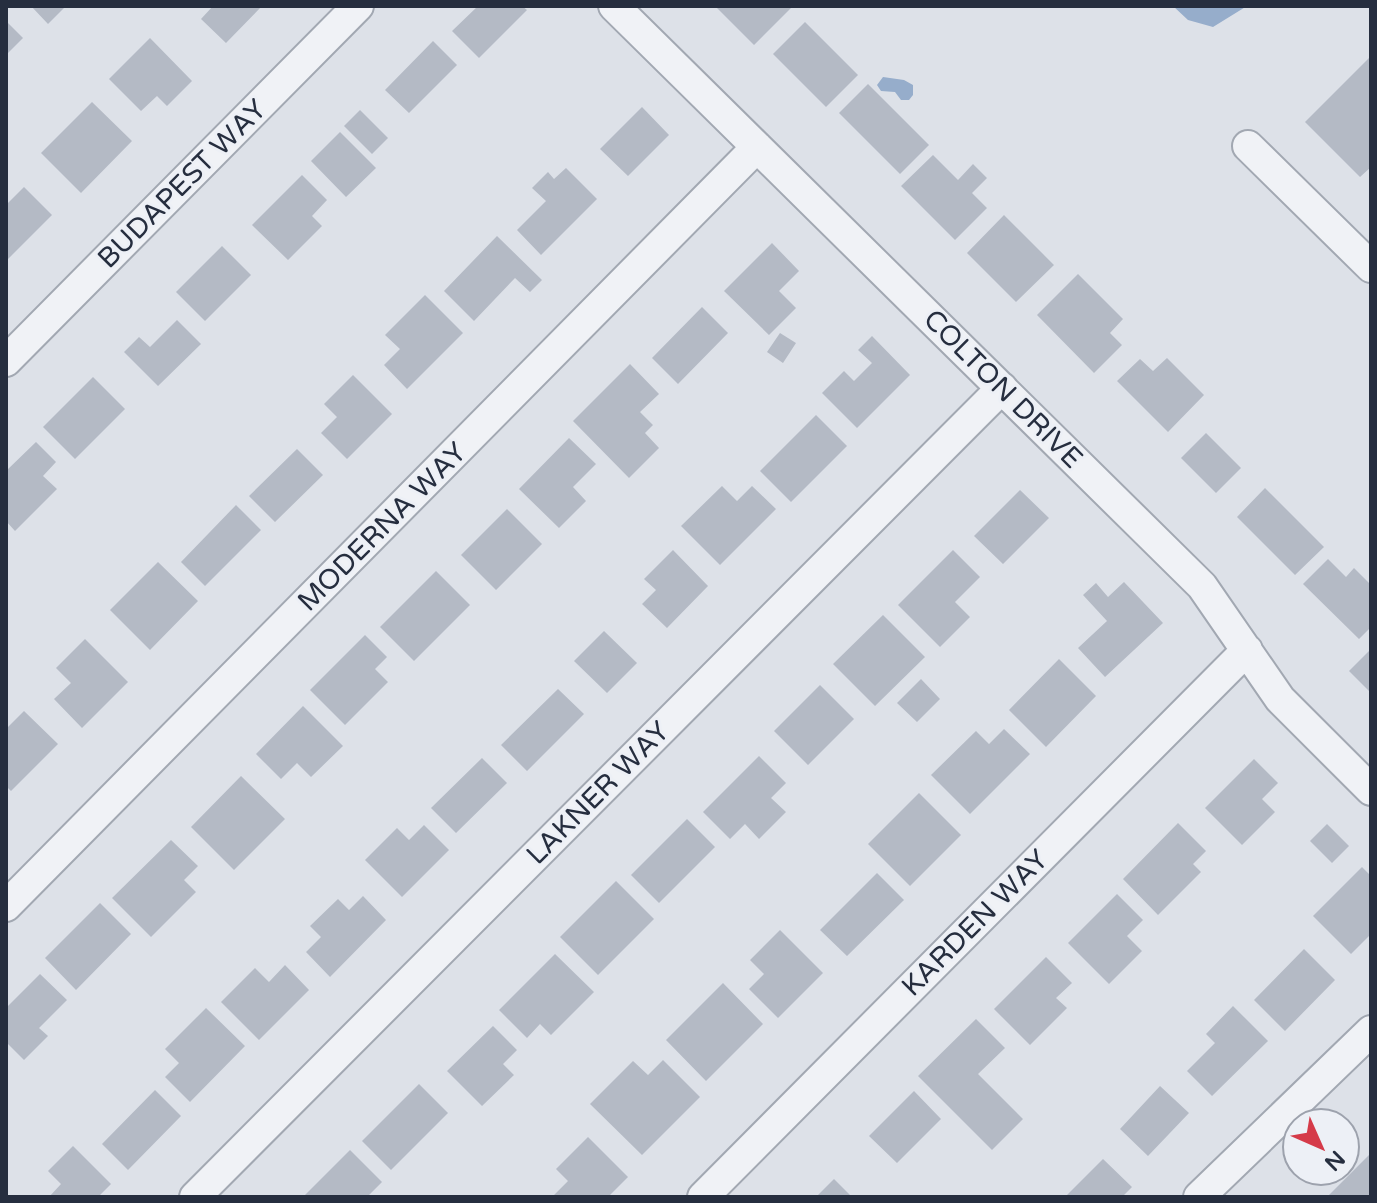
<svg xmlns="http://www.w3.org/2000/svg" width="1377" height="1203" font-family="'Varela Round',sans-serif">
<style>
.water{fill:#96adcb}
.building{fill:#b4bac5}
.lines{fill:none;stroke-linecap:round;stroke-linejoin:round}
.minor-casing{stroke:#a2a8b2;stroke-width:34}
.minor{stroke:#f0f2f6;stroke-width:30}
.labels{text-anchor:middle;dominant-baseline:central;stroke-width:6;stroke-linejoin:round;paint-order:stroke}
.street-label{font-size:28px;fill:#262e3f;stroke:#edf0f6}
</style>
<rect width="100%" height="100%" fill="#dde1e8"/>
<path class="water" d="M1173,6H1247L1213,27L1188,20Z
M883,77L904,80L913,85V95L909,100H901L895,92L881,91L877,85Z"/>
<path class="building" d="M31,6H66L48,24Z
M213,6H262L226,43L201,19Z
M478,6H522L527,10L479,58L452,31Z
M715,6H793L754,45Z
M6,21L23,38L6,55Z
M805,22L858,75L826,107L773,54Z
M150,38L192,81L167,106L157,96L141,111L109,79Z
M433,41L457,65L409,113L385,90Z
M1371,56V167L1360,177L1305,122Z
M868,84L929,145L900,174L839,113Z
M92,102L132,141L81,193L41,153Z
M642,107L669,135L628,176L600,149Z
M360,110L388,138L372,154L344,126Z
M340,132L376,168L346,197L311,161Z
M933,155L958,180L973,164L987,178L972,193L987,208L955,240L901,186Z
M566,168L597,199L541,255L517,230L546,201L532,188L548,172L554,179Z
M302,175L327,200L312,216L322,226L288,260L252,225Z
M24,187L52,215L6,261V205Z
M1004,215L1054,265L1016,302L967,253Z
M497,236L542,280L530,292L515,278L474,321L444,291Z
M772,243L799,271L779,291L796,308L769,335L724,291Z
M222,246L251,275L205,321L176,292Z
M1078,274L1123,319L1110,333L1122,345L1094,373L1037,315Z
M425,295L463,333L407,389L384,365L400,349L385,335Z
M702,307L728,333L678,384L652,358Z
M177,320L201,344L158,386L124,352L139,337L150,347Z
M780,333L796,343L783,363L767,352Z
M872,336L910,375L857,428L822,393L844,371L854,381L872,363L858,350Z
M1167,358L1204,395L1168,432L1117,381L1140,359L1153,371Z
M630,364L659,394L640,412L653,425L645,433L659,448L629,478L573,421Z
M353,375L392,414L347,459L321,433L337,417L324,404Z
M93,377L125,409L75,459L43,427Z
M816,415L847,446L791,502L760,471Z
M1206,433L1241,468L1216,493L1181,458Z
M569,438L596,464L573,487L586,501L559,528L519,489Z
M36,442L56,462L43,476L57,489L15,531L6,521V471Z
M297,449L323,475L275,522L249,496Z
M722,486L737,501L752,486L776,509L720,565L681,526Z
M1265,488L1324,547L1295,575L1237,517Z
M1020,490L1049,518L1003,564L974,536Z
M236,505L261,530L205,586L181,562Z
M507,509L542,544L496,590L461,555Z
M673,550L708,586L667,628L642,604L656,590L644,579Z
M953,550L980,577L955,602L970,617L940,647L898,605Z
M1328,559L1346,577L1354,568L1371,585V627L1359,639L1303,584Z
M158,562L198,601L150,650L110,610Z
M436,571L470,605L414,661L380,627Z
M1124,582L1163,623L1105,677L1078,648L1107,621L1083,595L1096,583L1108,597Z
M883,615L925,657L875,706L833,664Z
M604,631L637,663L607,693L574,661Z
M365,635L387,657L375,669L388,682L345,725L310,690Z
M85,639L128,682L82,728L54,699L71,683L56,668Z
M1371,649V693L1349,671Z
M1059,659L1096,696L1046,747L1009,710Z
M921,679L940,699L917,722L897,703Z
M820,685L854,719L808,765L774,731Z
M558,689L584,714L527,771L501,745Z
M303,706L343,746L311,777L297,763L281,779L256,754Z
M24,711L58,744L11,791L6,786V729Z
M1004,729L1030,754L970,814L931,775L976,731L989,744Z
M759,756L786,783L771,798L786,812L759,839L745,824L730,839L703,812Z
M482,758L507,783L456,833L431,808Z
M1254,759L1278,783L1262,799L1275,812L1242,845L1205,808Z
M241,776L285,819L234,870L191,827Z
M919,793L961,835L910,886L868,844Z
M687,819L715,847L659,903L631,875Z
M1178,823L1206,851L1193,864L1201,872L1158,915L1123,879Z
M1327,824L1349,846L1332,863L1310,841Z
M424,825L449,850L402,897L365,860L397,828L409,840Z
M171,840L198,866L184,880L196,892L151,937L112,898Z
M1362,867L1371,876V934L1351,954L1313,916Z
M877,873L904,900L847,956L820,930Z
M616,881L654,919L598,975L560,937Z
M1117,894L1143,920L1127,936L1142,951L1109,984L1068,943Z
M363,896L386,920L330,977L306,952L321,937L310,926L338,899L349,910Z
M100,903L131,934L76,990L45,958Z
M780,930L823,973L778,1018L749,989L764,974L750,960Z
M1304,949L1335,980L1285,1031L1254,1000Z
M555,954L594,992L551,1035L540,1024L527,1038L499,1010Z
M1046,957L1072,983L1056,998L1067,1008L1030,1045L994,1009Z
M285,965L309,990L259,1040L221,1002L255,968L269,982Z
M40,974L67,1000L39,1028L48,1036L24,1060L6,1042V1008Z
M723,983L763,1024L706,1081L666,1040Z
M1233,1006L1268,1041L1212,1096L1187,1071L1215,1043L1206,1034Z
M206,1008L245,1046L190,1102L165,1077L179,1063L165,1049Z
M976,1019L1005,1048L978,1074L1023,1119L992,1150L918,1076Z
M493,1026L517,1050L503,1064L514,1075L482,1106L447,1071Z
M663,1060L700,1097L642,1155L590,1104L633,1061L648,1075Z
M419,1084L448,1113L391,1170L362,1141Z
M1160,1086L1189,1113L1148,1156L1120,1129Z
M155,1090L181,1116L128,1170L102,1144Z
M914,1091L941,1119L897,1163L869,1136Z
M588,1137L628,1177L608,1197H556L554,1195L568,1181L556,1169Z
M73,1146L111,1184L98,1197H49L61,1184L48,1171Z
M350,1150L382,1182L367,1197H303Z
M1371,1153V1197H1327Z
M1103,1159L1132,1187L1122,1197H1065Z
M834,1179L852,1197H816Z"/>
<g class="lines">
<defs>
<path id="minor" d="M614,6L1202,586L1280,699L1371,790
M1248,146L1371,267
M6,361L358,6
M6,906L757,147
M195,1197L1002,388
M703,1197L1247,650
M1199,1197L1371,1031"/>
</defs>
<use href="#minor" class="minor-casing"/>
<use href="#minor" class="minor"/>
</g>
<g class="labels">
<g class="street-label">
<text transform="translate(182 184) rotate(-45)">BUDAPEST WAY</text>
<text transform="translate(1003 389) rotate(45)">COLTON DRIVE</text>
<text transform="translate(382 527) rotate(-45)">MODERNA WAY</text>
<text transform="translate(598 793) rotate(-45)">LAKNER WAY</text>
<text transform="translate(975 923) rotate(-45)">KARDEN WAY</text>
</g>
</g>
<rect width="1377" height="1203" fill="none" stroke="#262e3f" stroke-width="16"/>
<g transform="translate(1321 1147) rotate(135)"><circle r="38" fill="#edf0f6" stroke="#9da2ad" stroke-width="2"/>
<path d="M0-6L14 30L0 20L-14 30Z" fill="#d53a49"/>
<text y="-12" font-size="22" font-weight="bold" text-anchor="middle" fill="#262e3f">N</text>
</g>
</svg>
